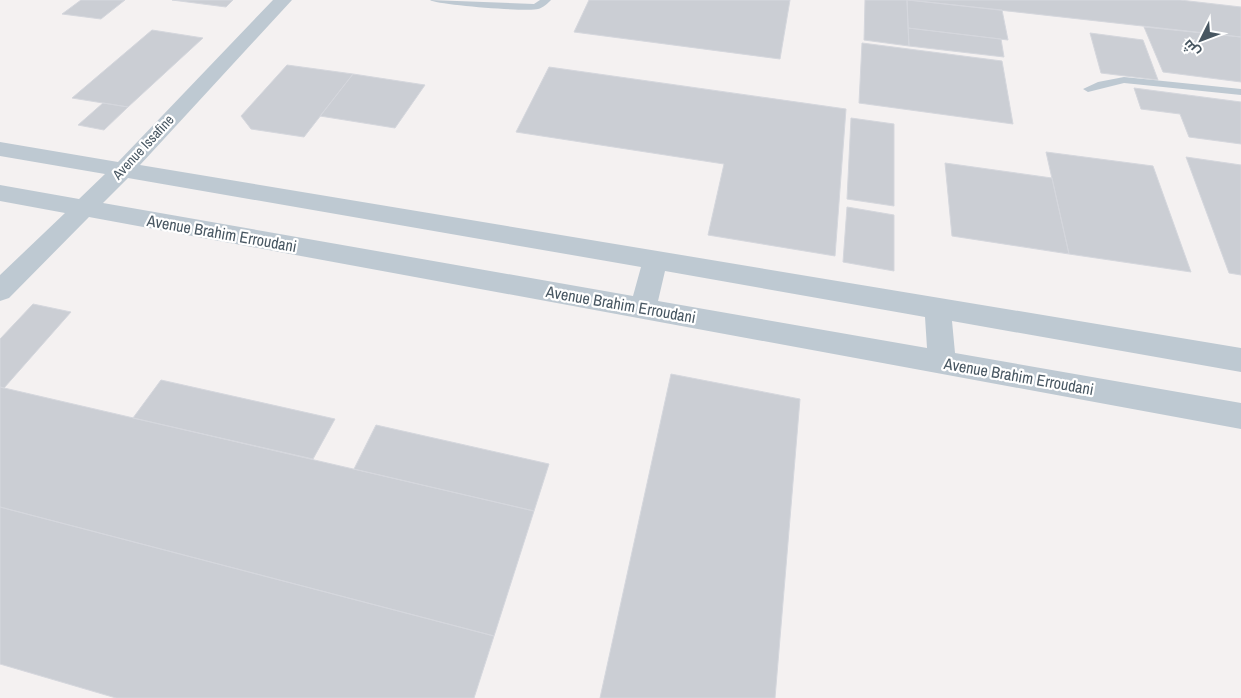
<svg xmlns="http://www.w3.org/2000/svg" width="1241" height="698" font-family="'Archivo Narrow',Cairo,sans-serif">
<style>
.building{fill:#cbced4;stroke:#d5d7dd}
.lines{fill:none;stroke-linecap:round;stroke-linejoin:round}
.lane{fill:#bec9d2;fill-rule:evenodd}
.street{fill:#bec9d2;fill-rule:evenodd}
.labels{text-anchor:middle;dominant-baseline:central;stroke-width:4.5;stroke-linejoin:round;paint-order:stroke}
.far-street-label{font-size:14px;fill:#475661;stroke:#fff}
.street-label{font-size:16px;fill:#475661;stroke:#fff}
</style>
<rect width="100%" height="100%" fill="#f4f1f1"/>
<path class="building" d="M81,0H125L101,19L62,14Z
M172,0H233L226,7Z
M589,0H790L780,59L574,32Z
M865,0H907L909,46L864,40Z
M907,0L1002,10L1008,40L908,28Z
M909,0H1180L1241,7V37Z
M1144,27L1241,37V82L1163,72Z
M908,28L1001,39L1004,57L909,46Z
M152,30L203,38L128,107L72,98Z
M1090,33L1143,40L1158,80L1101,73Z
M862,43L1002,61L1013,124L859,103Z
M287,65L353,74L304,137L251,129L241,116Z
M549,67L846,109L835,256L708,235L724,164L516,132Z
M353,74L425,85L395,128L320,116Z
M1134,88L1241,102V144L1189,137L1180,114L1141,109Z
M103,103L128,107L104,130L78,125Z
M851,118L894,124V206L847,199Z
M1046,152L1153,166L1191,272L1069,254Z
M1186,157L1241,165V275L1229,273Z
M945,163L1052,178L1069,254L952,236Z
M847,207L894,215V271L843,262Z
M33,304L71,312L4,388L0,387V339Z
M671,374L800,399L775,698H600Z
M161,380L335,419L313,459L133,418Z
M0,387L534,511L494,636L0,507Z
M376,425L549,464L534,511L354,469Z
M0,507L494,636L474,698H116L0,664Z"/>
<g class="lines">
<path class="lane" d="M430,0L534,4L540,0H551C548,3 543,8 538,9C529,12 436,5 430,0Z
M1124,77L1241,89V95L1124,83L1088,92L1083,89L1098,82Z"/>
<path class="street" d="M273,0H292L140,165L1241,348V372L952,321L955,353L1241,403V429L89,217L9,298L0,301V275L65,213L0,201V185L79,199L105,174L0,156V142L118,162ZM128,178L641,267L633,296L103,203ZM665,271L925,317L927,348L658,301Z"/>
</g>
<g class="labels">
<g class="far-street-label">
<text transform="translate(143 147) rotate(-47)">Avenue Issafine</text>
</g>
<g class="street-label">
<text transform="translate(222 233) rotate(10)">Avenue Brahim Erroudani</text>
<text transform="translate(621 304) rotate(10)">Avenue Brahim Erroudani</text>
<text transform="translate(1019 376) rotate(10)">Avenue Brahim Erroudani</text>
</g>
</g>
<g transform="translate(1201 40) rotate(228)" stroke="#ffffff" stroke-width="4" paint-order="stroke">
<path d="M0-4L9 19L0 12L-9 19Z" fill="#475661"/>
<text y="-8" font-size="14" font-weight="bold" text-anchor="middle" fill="#475661">ش</text>
</g>
</svg>
